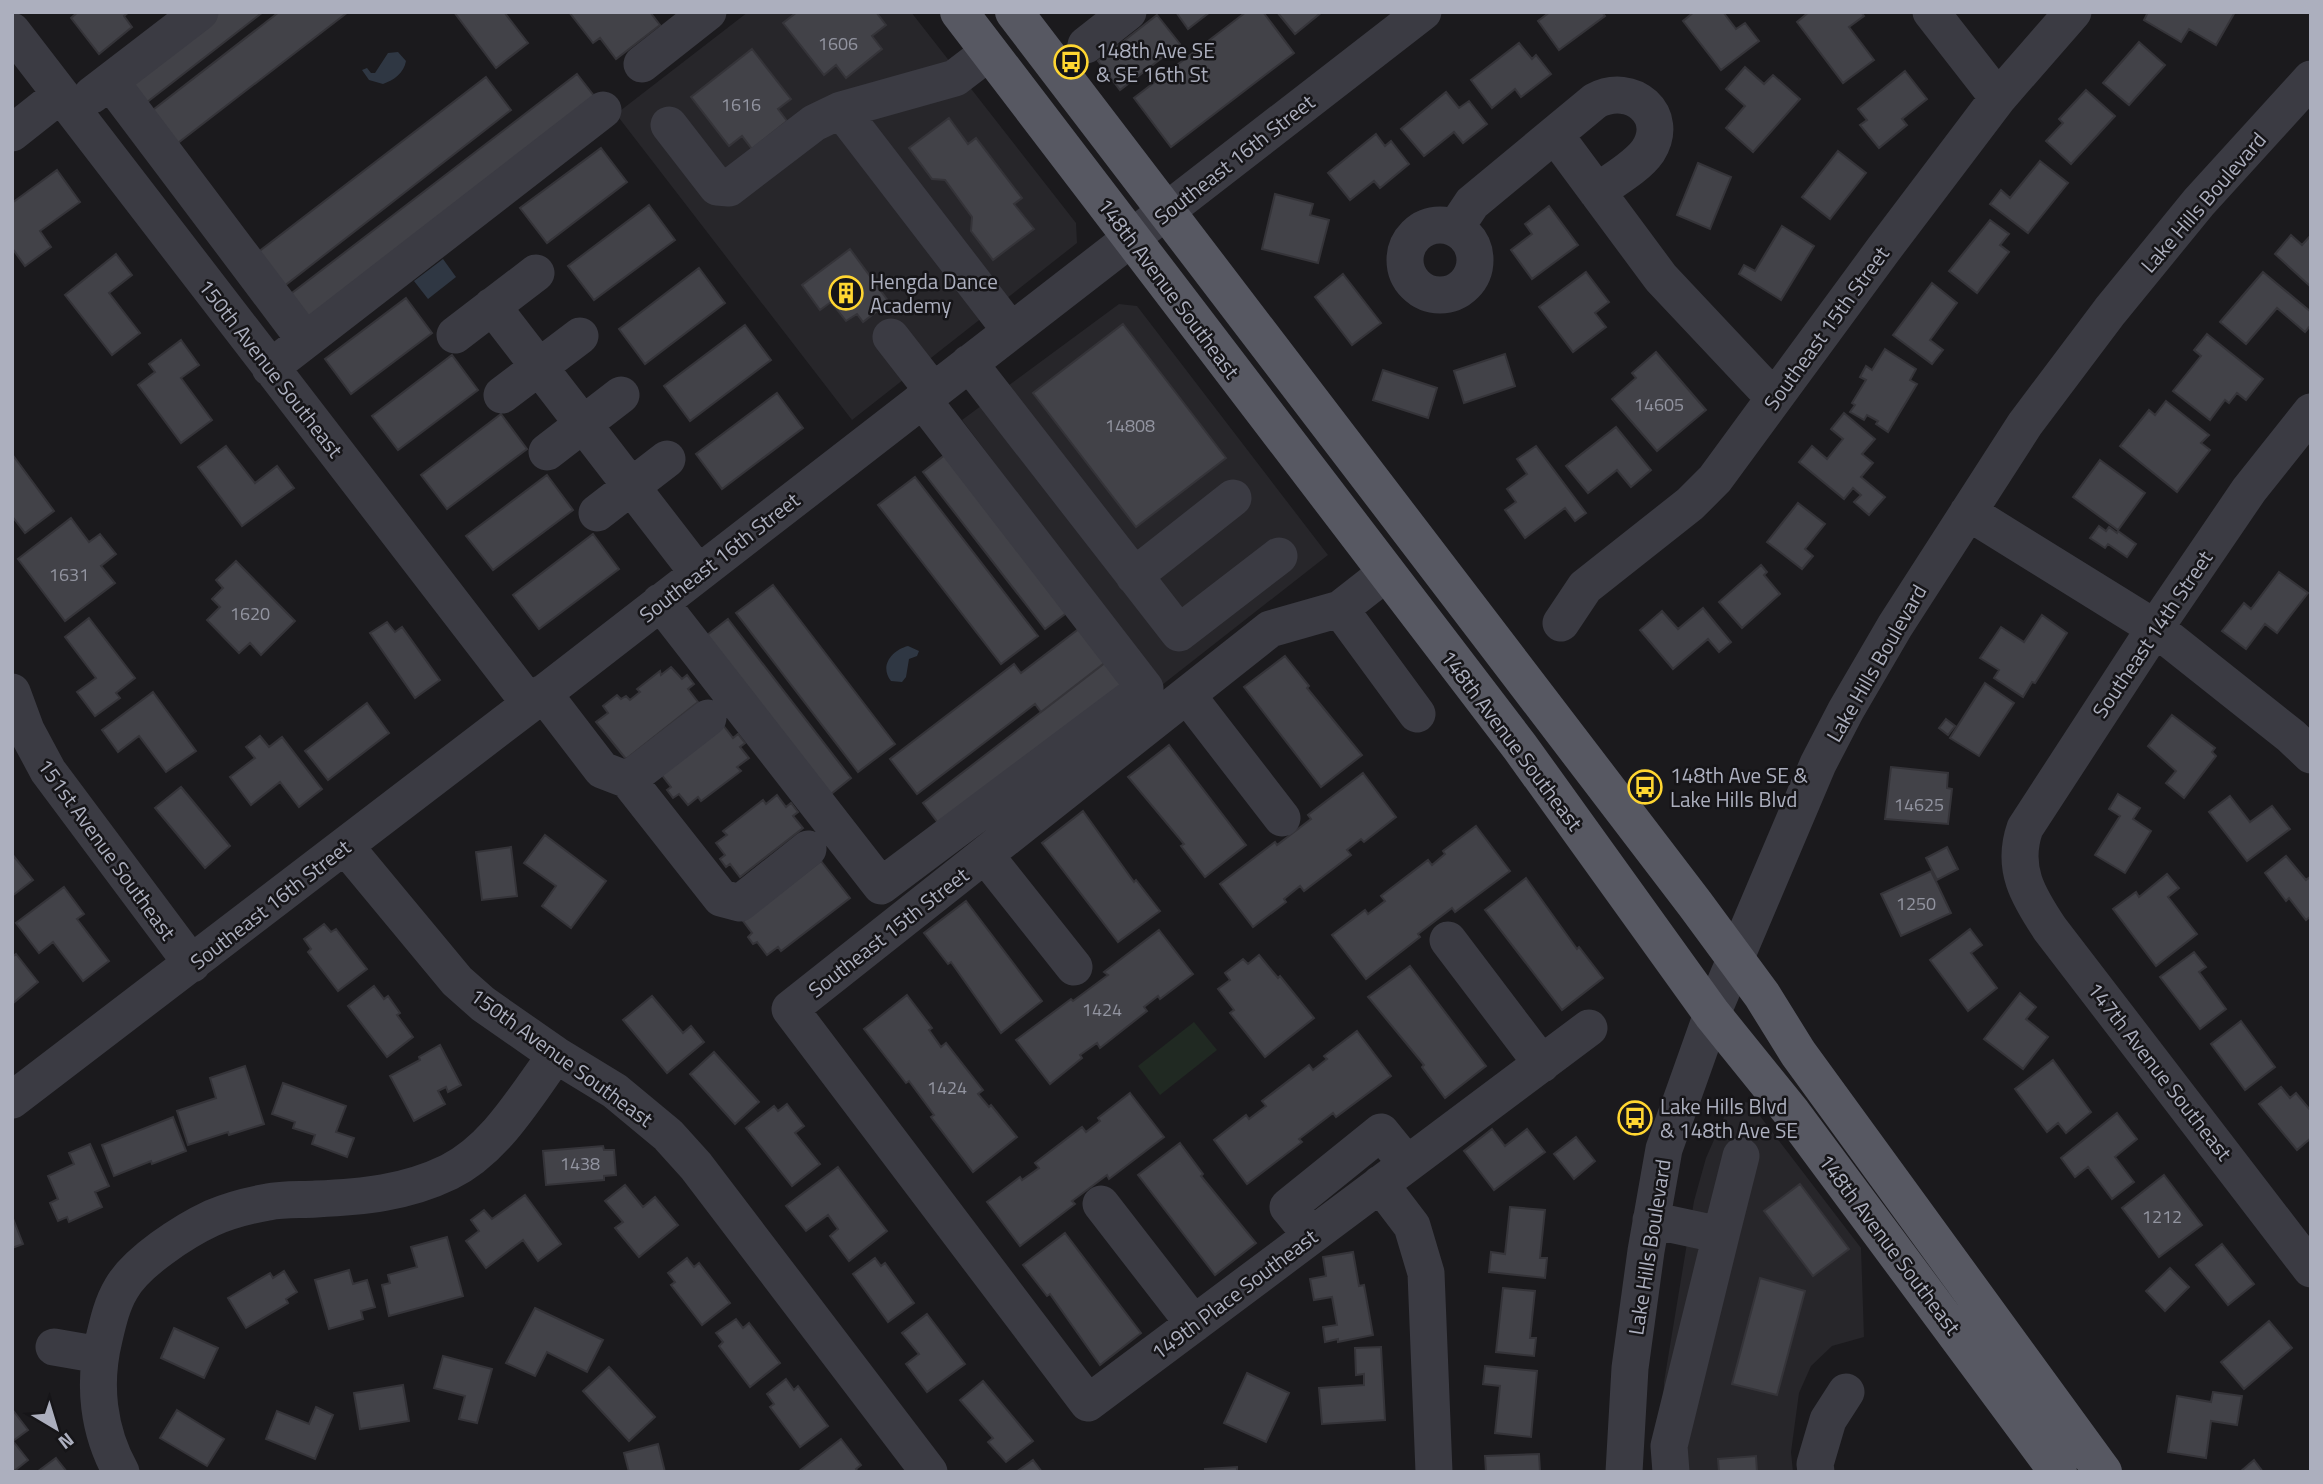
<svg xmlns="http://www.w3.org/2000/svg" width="2323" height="1484" font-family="'Titillium Web',sans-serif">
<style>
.built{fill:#27262a}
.green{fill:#202922}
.water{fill:#2f3743}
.building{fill:#424248;stroke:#353439;stroke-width:2}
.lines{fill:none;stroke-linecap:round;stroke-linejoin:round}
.minor{stroke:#3b3b43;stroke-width:37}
.major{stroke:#575862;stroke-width:38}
.labels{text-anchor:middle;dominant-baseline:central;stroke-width:5;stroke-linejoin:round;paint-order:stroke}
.number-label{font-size:18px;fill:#9294a0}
.poi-label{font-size:21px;fill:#acafbe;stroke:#161518;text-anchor:start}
.street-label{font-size:21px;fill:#acafbe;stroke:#161518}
</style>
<rect width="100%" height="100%" fill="#1b1a1d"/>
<path class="built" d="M748,12H911L1076,223L1077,243L852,420L616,114Z
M1119,304L1137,306L1328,555L1162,685L962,420Z
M1732,1099L1750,1103L1861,1248L1864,1337L1832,1346L1811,1366L1799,1393L1791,1452L1793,1472H1660L1664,1382L1694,1201L1706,1158Z"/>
<path class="green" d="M1194,1022L1217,1050L1160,1095L1138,1066Z"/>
<path class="water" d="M398,52L406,61C404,73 394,80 383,84L369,80L362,70L367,68L371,73H375L388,53Z
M443,259L456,277L428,299L414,281Z
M908,646L919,651L917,656L909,659L906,677L902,682L891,681C879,666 892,650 908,646Z"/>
<path class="building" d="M78,12H129L124,16L132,27L99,54L71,18Z
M212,12H263L142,106L123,82Z
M279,12H348L174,146L149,113Z
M454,12H504L528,43L496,68Z
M569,12H650L660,25L616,59L600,38L593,43Z
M797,12H876L886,25L872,36L882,49L846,78L836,65L824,75L783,23Z
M1176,12H1210L1188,29Z
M1246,12H1263L1294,53L1171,147L1134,98Z
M1277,12H1322L1295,34Z
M1550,12H1602L1605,16L1559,50L1538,21Z
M1694,12H1723L1736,29L1745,23L1759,41L1721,70L1683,21Z
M1809,12H1861L1864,16L1849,27L1874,60L1843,83L1797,22Z
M2148,12H2235L2216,45L2189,29L2181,42L2144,20Z
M1157,15L1180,44L1120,90L1098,61Z
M2139,42L2165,65L2129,105L2103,83Z
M1519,43L1532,59L1536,55L1551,74L1521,97L1515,89L1492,108L1471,80Z
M752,49L791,99L778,109L787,121L752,149L742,136L729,146L691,97Z
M1745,67L1764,84L1773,75L1800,99L1753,152L1726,128L1745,106L1726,89Z
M1905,71L1927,99L1902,119L1907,125L1879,148L1860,125L1867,120L1858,109Z
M577,74L595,97L306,319L288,296Z
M486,77L511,110L283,287L257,253Z
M2086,90L2115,116L2071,164L2046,141L2063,123L2059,119Z
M1446,92L1459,108L1469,101L1487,124L1463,143L1454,132L1424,156L1401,129Z
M949,118L968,144L976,138L1022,198L1014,204L1034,229L993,260L971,231L972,217L945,180L932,179L909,148Z
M1376,134L1385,146L1391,141L1409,164L1380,188L1374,181L1350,200L1328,173Z
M601,148L627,182L547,243L520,208Z
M1838,151L1866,173L1830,219L1802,197Z
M2040,161L2068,183L2028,233L1990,204L2001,190L2010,198Z
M1698,163L1731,177L1710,229L1677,215Z
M57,170L80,202L40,231L51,247L25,266L12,248V203Z
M1275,194L1313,204L1310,215L1329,220L1318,263L1262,249Z
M649,205L675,240L594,300L568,266Z
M1549,206L1578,245L1532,279L1511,250L1532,234L1525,224Z
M1990,220L2009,234L2000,245L2009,252L1977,293L1949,271Z
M1782,226L1814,246L1781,300L1739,274L1744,265L1755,271Z
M2291,235L2302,245L2311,235V287L2275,254Z
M850,249L889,302L863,322L857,314L846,321L831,302L820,310L802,285Z
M116,254L132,275L109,293L140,333L112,355L65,295Z
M699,268L725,303L645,364L619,329Z
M1586,272L1609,302L1595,313L1606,327L1573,352L1539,307Z
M2263,272L2311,312V325L2305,332L2277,308L2246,344L2220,322Z
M1343,274L1381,323L1352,345L1315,297Z
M1932,283L1957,303L1930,340L1943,350L1932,364L1893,335Z
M406,298L432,333L351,394L325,359Z
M1123,324L1226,458L1136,527L1033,393Z
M745,325L771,360L690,421L664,386Z
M2207,334L2263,379L2246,400L2237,393L2229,403L2225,400L2210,420L2173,391L2201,356L2194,350Z
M181,340L199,365L181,378L212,420L181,443L138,385L155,372L149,364Z
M1885,349L1916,369L1910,380L1917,384L1888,432L1876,424L1878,421L1867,415L1864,420L1850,412L1855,405L1852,403L1866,380L1860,377L1866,366L1872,370Z
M1656,352L1706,410L1657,451L1612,399L1636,378L1632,373Z
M1505,354L1515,386L1464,403L1454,371Z
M452,355L478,390L398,450L372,416Z
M1383,370L1437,388L1428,418L1373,400Z
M777,393L803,428L722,489L696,454Z
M2166,401L2209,435L2201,443L2210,450L2177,492L2120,446L2149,410L2155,415Z
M1844,413L1875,439L1862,454L1873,463L1861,477L1885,497L1869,515L1854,502L1861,495L1853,488L1844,499L1799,462L1812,446L1827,459L1843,439L1831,429Z
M501,414L527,449L447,509L421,475Z
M1616,427L1651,470L1631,487L1617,470L1588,493L1566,466Z
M226,446L255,483L277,466L294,488L242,526L198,467Z
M1536,446L1586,513L1575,521L1565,508L1525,538L1505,510L1516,502L1507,489L1527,474L1517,459Z
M12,454L54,511L25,533L12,516Z
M946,454L1069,611L1045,629L923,472Z
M2100,460L2145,493L2118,530L2073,497Z
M547,475L573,510L493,570L466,536Z
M915,477L1038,636L1001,664L878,505Z
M1798,503L1825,524L1805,549L1813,556L1802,569L1767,542Z
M71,518L89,542L100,534L116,554L101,566L115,583L65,621L18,559Z
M2099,526L2106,531L2109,527L2117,533L2118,531L2136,544L2127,557L2108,544L2105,548L2090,538Z
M593,534L619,569L539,629L513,595Z
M236,561L295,621L261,655L250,643L239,653L207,620L220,607L212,599L223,588L216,580Z
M1761,565L1767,572L1764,575L1780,594L1742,628L1719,602Z
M2279,572L2308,593L2277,633L2265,624L2246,649L2222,631L2244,603L2251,609Z
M773,585L895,744L858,772L736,613Z
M1703,608L1731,642L1719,652L1708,639L1673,669L1640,630L1662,611L1678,629Z
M2042,615L2067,633L2035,683L2032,682L2023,697L1994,678L1999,670L1980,658L2001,627L2024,642Z
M89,618L135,678L116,693L120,698L95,716L77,692L96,678L65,637Z
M728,619L851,778L826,798L702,639Z
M387,622L395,632L402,627L440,680L415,698L370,633Z
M1080,628L1106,662L1041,712L1035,704L917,794L890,759L1014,664L1021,673Z
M1285,656L1309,686L1307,688L1362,755L1321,787L1244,687Z
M1106,662L1125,686L942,828L923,803Z
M671,667L682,679L687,675L694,684L688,689L698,702L626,759L596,722L608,713L603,706L617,695L621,699L626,696L630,700L640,692L637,689L660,671L661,675Z
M1985,683L2014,703L1979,756L1950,738Z
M153,692L196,751L166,772L139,736L118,752L102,730Z
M367,703L389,733L328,780L305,751Z
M2172,715L2215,748L2212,752L2216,756L2184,798L2166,783L2176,771L2148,746Z
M1946,719L1955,726L1948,735L1939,728Z
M723,725L733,738L738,734L745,743L740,747L749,758L737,767L741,771L701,801L698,797L688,805L679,794L673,798L667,790L671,787L661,774Z
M260,736L269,747L282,737L322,789L299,807L280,782L251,805L230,777L255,758L246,747Z
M1169,745L1246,845L1205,877L1181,846L1184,844L1128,777Z
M1891,767L1948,773L1947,788L1952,789L1948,824L1885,819Z
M1363,773L1396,817L1364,842L1361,839L1347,850L1351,855L1304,891L1300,886L1284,899L1286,902L1253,927L1220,884L1275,842L1277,845L1311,819L1308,815Z
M181,787L230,846L205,868L155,808Z
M2118,794L2140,808L2133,819L2151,831L2125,873L2095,855L2120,816L2109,809Z
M777,795L786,807L791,803L798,812L793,816L803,828L740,877L730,864L726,867L720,859L725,855L716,843L727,835L723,831L763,800L766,804Z
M2230,796L2250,822L2272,806L2290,829L2247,861L2209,812Z
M1083,811L1134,882L1136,880L1160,911L1118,942L1042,843Z
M1476,826L1510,871L1455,912L1452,908L1418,934L1420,937L1366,979L1332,935L1365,910L1368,914L1385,901L1381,896L1428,860L1432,865L1445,854L1443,851Z
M545,835L606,881L571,928L542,906L556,886L524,863Z
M511,847L517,896L482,900L476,852Z
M1947,847L1958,869L1937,880L1926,858Z
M12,854L33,880L12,896Z
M2286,856L2306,880L2311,876V916L2306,920L2289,898L2286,901L2265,873Z
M821,861L850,898L781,951L778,947L767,955L757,942L753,944L748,937L752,933L743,921Z
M1931,871L1951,913L1901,936L1881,894Z
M2167,874L2179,888L2168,897L2197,934L2156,966L2113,909L2136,892L2139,897Z
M1526,878L1577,949L1579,947L1603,978L1562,1010L1485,910Z
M64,887L84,914L77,919L109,961L83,981L53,942L39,953L16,923Z
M966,901L1042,1001L1001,1033L951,962L948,964L924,933Z
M324,924L331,932L336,929L367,969L338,991L308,952L311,949L304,939Z
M1970,929L1982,945L1971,953L1997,988L1968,1011L1930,960Z
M1159,930L1193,974L1160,999L1158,996L1144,1007L1147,1011L1100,1048L1097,1043L1080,1055L1082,1058L1050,1084L1016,1040L1071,999L1073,1001L1108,975L1104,972Z
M2194,952L2206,967L2199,972L2226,1009L2200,1029L2160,977Z
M16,954L38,982L12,1004V957Z
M1259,955L1278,978L1280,976L1314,1018L1265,1057L1230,1013L1234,1010L1218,989L1230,980L1225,973L1243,959L1248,964Z
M1410,966L1486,1066L1445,1098L1422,1067L1424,1065L1368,997Z
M374,986L384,999L388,996L400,1013L397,1015L413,1037L387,1057L348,1006Z
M2020,993L2036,1007L2026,1019L2048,1037L2023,1069L1984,1039Z
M907,995L932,1028L929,1030L941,1047L946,1043L983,1090L978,1094L989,1107L991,1105L1017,1137L973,1172L931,1117L934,1115L909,1081L906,1083L864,1029Z
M652,996L683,1033L691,1026L704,1042L667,1073L623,1020Z
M2241,1021L2275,1067L2245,1090L2211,1044Z
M1357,1031L1391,1076L1336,1117L1333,1113L1299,1139L1302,1142L1247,1184L1214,1140L1246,1115L1249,1119L1266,1106L1262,1101L1309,1065L1313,1070L1327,1059L1324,1056Z
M440,1045L461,1085L448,1092L446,1087L438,1091L445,1104L414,1121L390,1076L420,1060L419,1057Z
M714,1052L759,1102L735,1124L690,1074Z
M2053,1060L2091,1112L2066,1133L2058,1123L2047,1132L2015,1089Z
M245,1066L264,1124L229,1135L228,1132L188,1145L177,1111L216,1098L210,1078Z
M283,1083L346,1106L336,1132L354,1138L347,1157L312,1144L315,1135L293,1128L295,1122L272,1114Z
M2281,1087L2290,1098L2296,1093L2311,1111V1138L2297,1150L2259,1104Z
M1130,1093L1164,1137L1109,1179L1107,1175L1072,1201L1075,1204L1020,1246L987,1202L1020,1177L1022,1180L1039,1168L1035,1163L1082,1127L1086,1132L1100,1121L1098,1118Z
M787,1104L804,1126L795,1133L820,1164L792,1186L746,1128L774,1106L778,1111Z
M2117,1113L2137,1139L2115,1157L2134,1182L2112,1199L2088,1167L2075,1177L2061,1158Z
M173,1117L186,1151L152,1164L151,1161L114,1176L102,1145Z
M1492,1129L1505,1146L1527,1129L1545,1152L1494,1190L1464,1151Z
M1576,1137L1595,1161L1574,1179L1554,1154Z
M1180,1143L1203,1174L1201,1176L1256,1243L1215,1275L1138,1175Z
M90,1144L109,1186L95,1192L102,1207L69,1222L67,1217L58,1221L50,1203L58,1199L48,1176L74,1164L69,1153Z
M603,1146L604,1150H614L616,1175L604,1176V1180L546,1185L543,1151Z
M838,1167L887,1231L849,1261L830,1236L838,1229L828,1215L806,1231L786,1206Z
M2164,1175L2202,1225L2159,1257L2122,1208Z
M1800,1184L1849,1249L1813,1276L1764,1211Z
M625,1185L643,1207L655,1197L678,1225L639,1257L615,1228L623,1222L605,1201Z
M525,1195L561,1244L538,1261L523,1240L486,1268L466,1241L479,1231L471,1220L484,1210L492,1219Z
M1510,1207L1545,1210L1540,1258H1547L1545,1278L1489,1272L1491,1252L1505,1254Z
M12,1216L23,1244L12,1248Z
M1065,1233L1141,1333L1100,1365L1050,1294L1047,1296L1023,1265Z
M447,1237L463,1296L389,1316L382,1285L390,1283L388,1275L417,1267L411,1247Z
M2222,1244L2254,1284L2228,1305L2196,1265Z
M1353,1252L1359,1286L1364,1285L1373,1335L1338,1342V1339L1325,1342L1323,1327L1337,1325L1332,1297L1314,1300L1310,1279L1326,1276L1323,1257Z
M687,1258L694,1267L699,1263L730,1303L702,1325L671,1285L675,1282L668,1273Z
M875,1258L881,1266L885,1263L914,1303L888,1322L853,1274Z
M2170,1268L2189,1287L2165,1311L2146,1291Z
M349,1270L353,1284L367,1280L375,1307L361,1311L363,1319L329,1329L315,1280Z
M284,1271L297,1292L286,1299L288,1303L246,1328L228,1298L270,1273L273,1278Z
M1760,1278L1805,1291L1777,1395L1732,1384Z
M1503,1288L1535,1291L1530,1338H1536L1534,1356L1496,1352Z
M535,1308L603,1340L587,1372L547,1352L535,1376L506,1363Z
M927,1314L965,1364L927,1392L906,1364L919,1354L902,1333Z
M736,1319L743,1328L749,1323L780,1363L750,1387L719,1346L723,1342L716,1333Z
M2269,1321L2292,1348L2244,1389L2221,1362Z
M174,1328L218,1348L204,1378L161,1358Z
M1381,1347L1385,1420L1322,1424L1319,1388L1364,1385V1374L1356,1375L1355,1348Z
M443,1356L492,1369L477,1423L459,1419L465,1396L434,1388Z
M1485,1366L1537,1371L1531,1437L1495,1433L1500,1386L1483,1384Z
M609,1367L655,1417L629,1441L583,1391Z
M1247,1373L1289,1393L1266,1442L1224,1423Z
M786,1379L794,1390L798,1386L828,1426L800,1447L770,1407L774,1404L767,1394Z
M983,1381L1033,1441L1006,1462L988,1442L993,1438L960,1400Z
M403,1385L409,1421L360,1429L354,1393Z
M2213,1392L2242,1396L2237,1425L2211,1421L2206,1458L2168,1452L2177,1396L2211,1402Z
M316,1407L333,1415L315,1459L266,1439L277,1411L309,1424Z
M12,1409L28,1430L13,1441L28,1460L13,1472Z
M177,1410L224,1439L207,1466L160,1438Z
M841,1439L861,1465L856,1469L858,1472H798Z
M658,1444L665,1472H629L624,1453Z
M1539,1454L1540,1472H1486L1485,1456Z
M1756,1456L1757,1472H1719L1718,1459Z
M56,1458L67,1472H37Z
M1033,1460L1042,1472H1016Z
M2254,1460L2263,1472H2240Z
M1237,1467V1472H1205V1469Z"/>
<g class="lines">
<path class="minor" d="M1931,12L1998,98
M12,31L530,704
M1086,45L1128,12
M642,64L708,12
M110,81L305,340
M92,95L200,12
M841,110L1011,331
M669,125L717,187L729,188L814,123L841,110L955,78L989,52
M12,133L60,95
M1555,135L1661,278L1774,398
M1405 260a35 35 0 1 1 70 0a35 35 0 1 1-70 0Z
M1456,227L1472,203L1595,101C1632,81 1671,115 1648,151C1637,167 1613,180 1597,192
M492,306L698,573
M455,335L536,273
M891,337L933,391
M969,363L1179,633L1279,556
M270,368L603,110
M502,395L580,336
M2311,412L2249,490L2155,628L2025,828C2011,868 2028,896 2050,929L2311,1269
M547,452L621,395
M1968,512L2155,628L2291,736L2311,755
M597,513L667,459
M1386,573L1340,609L1270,629L790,1009L1088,1403L1589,1028
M1134,576L1233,498
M660,602L881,886L1145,688L922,399
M1340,609L1417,714
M1561,623L1585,587L1690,504L1715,479L1883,250L1998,98L2073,12
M12,692L26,730L48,771L192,964
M543,693L602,770L628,780L721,898L740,903L808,849
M1187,695L1282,818
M628,780L708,718
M345,846L457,981L483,1004L556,1055L615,1091L668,1135L696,1166L929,1472
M985,855L1074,967
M1448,940L1542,1064
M12,1100L530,704L1423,12
M1380,1184L1412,1226L1426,1273L1434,1472
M1101,1204L1194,1324
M1651,1220L1721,1235L1669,1446L1671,1472
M1311,1235L1288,1207L1381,1132L1407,1164
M1721,1235L1741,1156
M54,1347L100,1355
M121,1472C98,1431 93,1384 104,1339C108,1322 112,1304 121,1289C136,1262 184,1231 212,1218C228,1211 251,1205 268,1202C283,1199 300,1200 316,1199C362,1197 406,1193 449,1172C496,1149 526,1095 556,1055
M1624,1472L1630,1368L1646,1251L1664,1149L1712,1014L1818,764L1846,710L1895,626L2025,424L2110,311L2199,202L2311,79
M1816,1472L1815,1464L1828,1420L1846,1392"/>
<path class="major" d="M959,12L1520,747L1712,1014L1792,1113L2058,1472
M1014,12L1695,904L1762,995L1798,1053L2103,1472"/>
</g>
<defs>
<symbol id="bus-ring" viewBox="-11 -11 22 22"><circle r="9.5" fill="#161518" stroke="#ffd631" stroke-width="1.5"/><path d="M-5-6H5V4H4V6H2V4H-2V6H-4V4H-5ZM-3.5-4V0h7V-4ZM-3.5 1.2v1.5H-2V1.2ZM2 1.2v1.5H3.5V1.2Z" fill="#ffd631"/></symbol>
<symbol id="building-ring" viewBox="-11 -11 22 22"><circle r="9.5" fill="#161518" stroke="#ffd631" stroke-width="1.5"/><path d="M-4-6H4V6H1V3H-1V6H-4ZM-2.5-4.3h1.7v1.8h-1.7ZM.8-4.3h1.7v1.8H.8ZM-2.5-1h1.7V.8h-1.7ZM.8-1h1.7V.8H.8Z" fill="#ffd631"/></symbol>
</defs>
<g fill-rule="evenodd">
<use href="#bus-ring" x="1052" y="43" width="38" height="38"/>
<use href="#building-ring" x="827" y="274" width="38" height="38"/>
<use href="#bus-ring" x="1626" y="768" width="38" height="38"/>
<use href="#bus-ring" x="1616" y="1099" width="38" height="38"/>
</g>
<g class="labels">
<g class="number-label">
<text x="838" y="43">1606</text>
<text x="741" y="104">1616</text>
<text x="1659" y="404">14605</text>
<text x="1130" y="425">14808</text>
<text x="69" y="574">1631</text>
<text x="250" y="613">1620</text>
<text x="1919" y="804">14625</text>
<text x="1916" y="903">1250</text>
<text x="1102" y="1009">1424</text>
<text x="947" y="1087">1424</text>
<text x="580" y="1163">1438</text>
<text x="2162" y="1216">1212</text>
</g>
<g class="poi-label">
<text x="1096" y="50">148th Ave SE<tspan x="1096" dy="24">&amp; SE 16th St</tspan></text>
<text x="870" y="281">Hengda Dance<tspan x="870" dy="24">Academy</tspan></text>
<text x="1670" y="775">148th Ave SE &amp;<tspan x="1670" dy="24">Lake Hills Blvd</tspan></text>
<text x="1660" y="1106">Lake Hills Blvd<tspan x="1660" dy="24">&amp; 148th Ave SE</tspan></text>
</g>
<g class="street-label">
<text transform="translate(1234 159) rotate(-38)">Southeast 16th Street</text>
<text transform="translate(2203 202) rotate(-49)">Lake Hills Boulevard</text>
<text transform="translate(1169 288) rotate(53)">148th Avenue Southeast</text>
<text transform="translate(1826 328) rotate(-54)">Southeast 15th Street</text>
<text transform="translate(271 368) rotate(52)">150th Avenue Southeast</text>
<text transform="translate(719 557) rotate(-38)">Southeast 16th Street</text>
<text transform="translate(2152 634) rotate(-56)">Southeast 14th Street</text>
<text transform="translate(1876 663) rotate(-60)">Lake Hills Boulevard</text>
<text transform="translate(1512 740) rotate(53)">148th Avenue Southeast</text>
<text transform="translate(107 849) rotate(54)">151st Avenue Southeast</text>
<text transform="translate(270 904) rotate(-38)">Southeast 16th Street</text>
<text transform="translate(888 932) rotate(-38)">Southeast 15th Street</text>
<text transform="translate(562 1057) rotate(36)">150th Avenue Southeast</text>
<text transform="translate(2160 1071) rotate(52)">147th Avenue Southeast</text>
<text transform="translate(1890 1244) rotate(53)">148th Avenue Southeast</text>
<text transform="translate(1649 1247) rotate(-81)">Lake Hills Boulevard</text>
<text transform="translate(1234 1294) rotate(-37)">149th Place Southeast</text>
</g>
</g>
<rect width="2323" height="1484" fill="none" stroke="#acafbe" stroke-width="28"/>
<g transform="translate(56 1428) rotate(142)" stroke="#161518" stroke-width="5" paint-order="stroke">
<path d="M0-5L12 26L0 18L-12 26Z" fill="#acafbe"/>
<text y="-10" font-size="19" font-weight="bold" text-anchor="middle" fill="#acafbe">N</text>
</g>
</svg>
